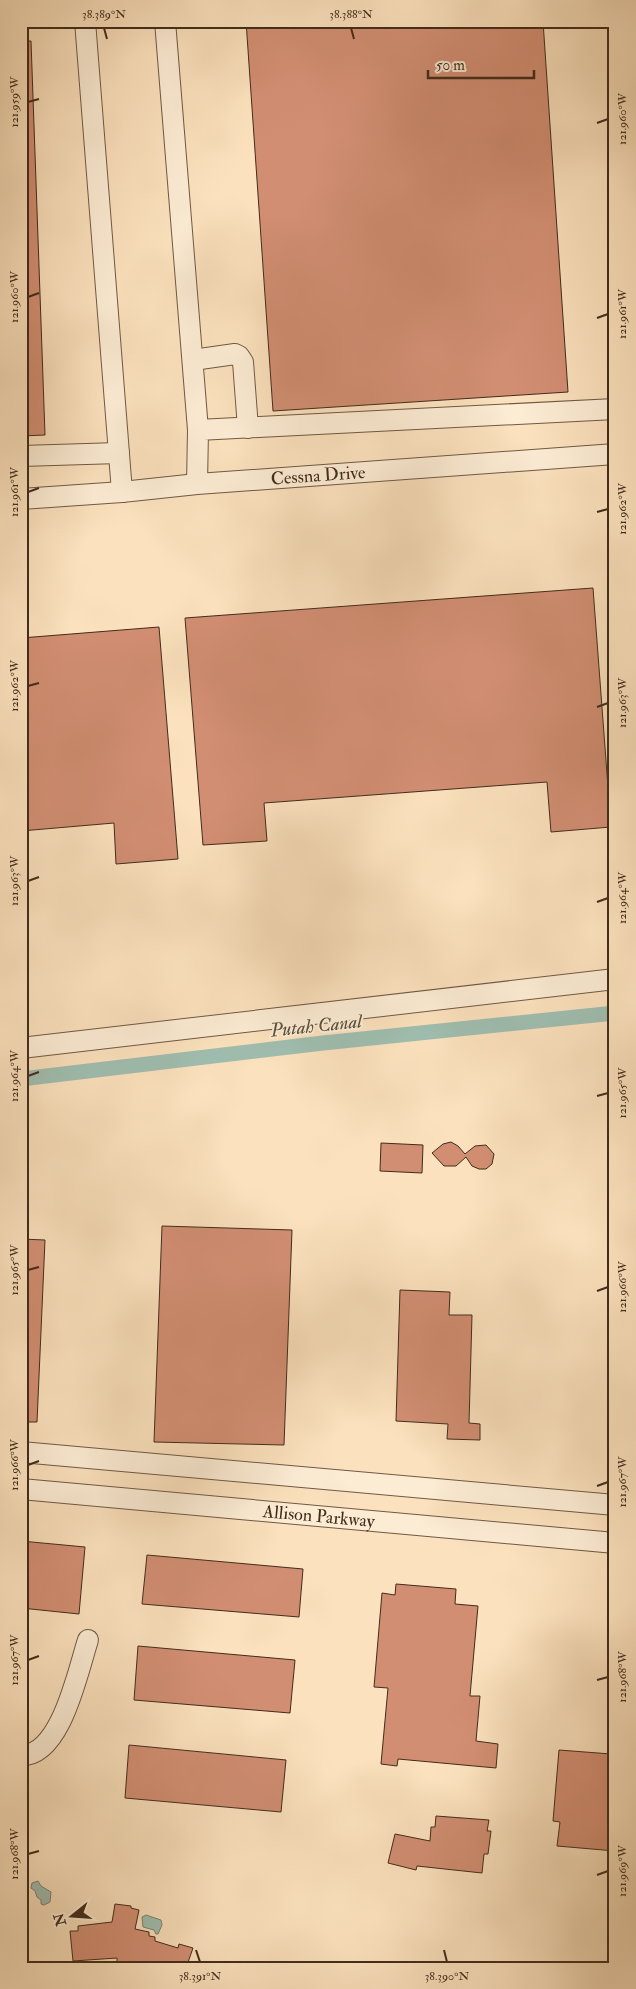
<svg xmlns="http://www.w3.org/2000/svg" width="636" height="1989" font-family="'IM FELL Double Pica',serif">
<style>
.water{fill:#9fbeb0;stroke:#798474}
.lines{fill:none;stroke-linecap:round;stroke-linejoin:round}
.canal{stroke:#9fbeb0;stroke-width:15}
.building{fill:#d28e73;stroke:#412c1a}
.minor-casing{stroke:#705943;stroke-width:22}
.minor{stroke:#fcecd4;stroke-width:20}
.ticks{fill:none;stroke:#412c1a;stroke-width:2}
.labels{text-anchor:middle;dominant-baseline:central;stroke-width:4;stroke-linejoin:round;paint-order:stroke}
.street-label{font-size:18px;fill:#412c1a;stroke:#fcecd4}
.water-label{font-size:19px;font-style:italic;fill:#585040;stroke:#fcecd4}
.neatline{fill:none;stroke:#412c1a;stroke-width:2}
.ticks-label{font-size:12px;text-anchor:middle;fill:#412c1a}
</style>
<rect width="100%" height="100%" fill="#fbe1bd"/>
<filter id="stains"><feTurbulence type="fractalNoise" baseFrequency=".004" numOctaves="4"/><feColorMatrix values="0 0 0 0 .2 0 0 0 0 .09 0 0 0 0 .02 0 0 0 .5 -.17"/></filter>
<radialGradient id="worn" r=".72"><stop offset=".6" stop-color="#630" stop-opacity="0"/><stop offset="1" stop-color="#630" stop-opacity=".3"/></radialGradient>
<path class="water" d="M38,1881L41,1886L51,1892L50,1902L44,1905L41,1904V1900L37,1897L35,1891L31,1888L32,1883Z
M146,1915L161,1920L162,1925L158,1934H156L154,1930L143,1927L142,1917Z"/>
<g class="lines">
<path class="canal" d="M21,1079L323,1043L615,1013"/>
</g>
<path class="building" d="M246,21H543L568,392L273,411Z
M21,41H31L45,435L21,436Z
M593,588L611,827L551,832L547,782L264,803L267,841L203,845L185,618Z
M159,627L178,859L116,864L114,823L21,831V638Z
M451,1142L458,1146L465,1154L475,1146L486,1145L494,1154L492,1164L486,1169H479L472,1166L466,1157L456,1166H444L432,1153L443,1144Z
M381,1143L423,1145L422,1173L380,1171Z
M162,1226L292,1230L284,1445L154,1442Z
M21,1239L45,1240L37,1422H21Z
M400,1290L450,1292L449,1315H472L469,1423L480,1424V1440L447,1439L448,1424L396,1421Z
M21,1541L85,1547L79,1614L21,1608Z
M147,1555L303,1569L299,1617L142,1604Z
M396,1584L456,1589L455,1604L478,1606L470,1696H480L476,1741L498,1744L496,1768L398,1759L397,1766L381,1764L388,1688L374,1687L382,1593L395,1595Z
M138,1646L295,1660L290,1713L134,1700Z
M129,1745L286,1760L281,1812L125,1798Z
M559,1750L611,1754L610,1767H615V1851L557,1846L560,1822L553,1821Z
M436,1816L489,1820L487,1831H491L488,1854H484L482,1873L417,1866L416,1870L388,1863L395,1834L430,1841L431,1827H435Z
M115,1904L131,1906V1908L139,1910L135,1929L149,1932V1936L155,1937V1941L178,1948L179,1944L193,1948L186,1968H137L117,1963V1958L73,1961L70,1931H78V1926L112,1922Z"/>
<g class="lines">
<defs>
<g id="minor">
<path d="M85,21L122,492"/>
<path d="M165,21L198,430"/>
<path d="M193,360L235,354L239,356L243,362L248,428"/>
<path d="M21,456L119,453"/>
<path d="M197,484L198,430L615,409"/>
<path id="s1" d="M21,499L122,492L197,484L615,454"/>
<path d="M21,1048L615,979"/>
<path d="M21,1452L615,1505"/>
<path id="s2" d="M21,1489L615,1543"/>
<path d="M21,1755C61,1757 78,1670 88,1640"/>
</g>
</defs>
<use href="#minor" class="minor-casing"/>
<use href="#minor" class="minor"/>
</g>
<path class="ticks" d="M104,28L107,39M351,28L354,39M28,102L39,99M597,123L608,119M28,297L39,293M597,318L608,314M28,492L39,488M597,512L608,509M28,686L39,683M597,707L608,703M28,881L39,877M597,902L608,898M28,1076L39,1072M597,1096L608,1093M28,1270L39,1267M597,1291L608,1287M28,1465L39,1461M597,1486L608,1482M28,1660L39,1656M597,1680L608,1677M28,1854L39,1851M597,1875L608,1871M196,1950L200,1962M444,1950L447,1962"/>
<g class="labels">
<g class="street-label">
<text stroke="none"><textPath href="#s1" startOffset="298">Cessna Drive</textPath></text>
<text stroke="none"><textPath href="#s2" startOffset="299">Allison Parkway</textPath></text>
</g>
<g class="water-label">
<text transform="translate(316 1026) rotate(-6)">Putah Canal</text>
</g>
</g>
<rect width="636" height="1989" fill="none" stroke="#fbe1bd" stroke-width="55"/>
<g transform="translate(72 1916) rotate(253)" stroke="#fcecd4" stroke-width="4" paint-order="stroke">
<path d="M0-4L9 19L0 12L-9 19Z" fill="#412c1a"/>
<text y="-8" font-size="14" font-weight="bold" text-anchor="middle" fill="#412c1a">N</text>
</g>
<path d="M428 70v8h106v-8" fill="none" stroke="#412c1a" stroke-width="2.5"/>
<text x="436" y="70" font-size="15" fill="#412c1a" stroke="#fcecd4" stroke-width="4" paint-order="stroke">50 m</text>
<rect x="28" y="28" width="580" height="1934" class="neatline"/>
<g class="ticks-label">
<text x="104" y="18">38.389°N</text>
<text x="351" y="18">38.388°N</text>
<text transform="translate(14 102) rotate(-90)" y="4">121.959°W</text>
<text transform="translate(622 119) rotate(-90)" y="4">121.960°W</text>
<text transform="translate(14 297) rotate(-90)" y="4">121.960°W</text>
<text transform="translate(622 314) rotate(-90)" y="4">121.961°W</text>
<text transform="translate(14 492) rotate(-90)" y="4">121.961°W</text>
<text transform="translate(622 509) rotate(-90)" y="4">121.962°W</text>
<text transform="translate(14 686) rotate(-90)" y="4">121.962°W</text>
<text transform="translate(622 703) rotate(-90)" y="4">121.963°W</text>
<text transform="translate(14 881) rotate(-90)" y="4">121.963°W</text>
<text transform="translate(622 898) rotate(-90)" y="4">121.964°W</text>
<text transform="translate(14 1076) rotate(-90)" y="4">121.964°W</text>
<text transform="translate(622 1093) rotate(-90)" y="4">121.965°W</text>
<text transform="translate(14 1270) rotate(-90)" y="4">121.965°W</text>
<text transform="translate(622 1287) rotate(-90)" y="4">121.966°W</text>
<text transform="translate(14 1465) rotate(-90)" y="4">121.966°W</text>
<text transform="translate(622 1482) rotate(-90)" y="4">121.967°W</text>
<text transform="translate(14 1660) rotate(-90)" y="4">121.967°W</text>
<text transform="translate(622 1677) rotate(-90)" y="4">121.968°W</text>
<text transform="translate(14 1854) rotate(-90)" y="4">121.968°W</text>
<text transform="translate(622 1871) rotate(-90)" y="4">121.969°W</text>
<text x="200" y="1980">38.391°N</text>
<text x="447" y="1980">38.390°N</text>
</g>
<rect width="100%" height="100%" filter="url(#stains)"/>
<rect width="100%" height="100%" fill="url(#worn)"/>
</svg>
